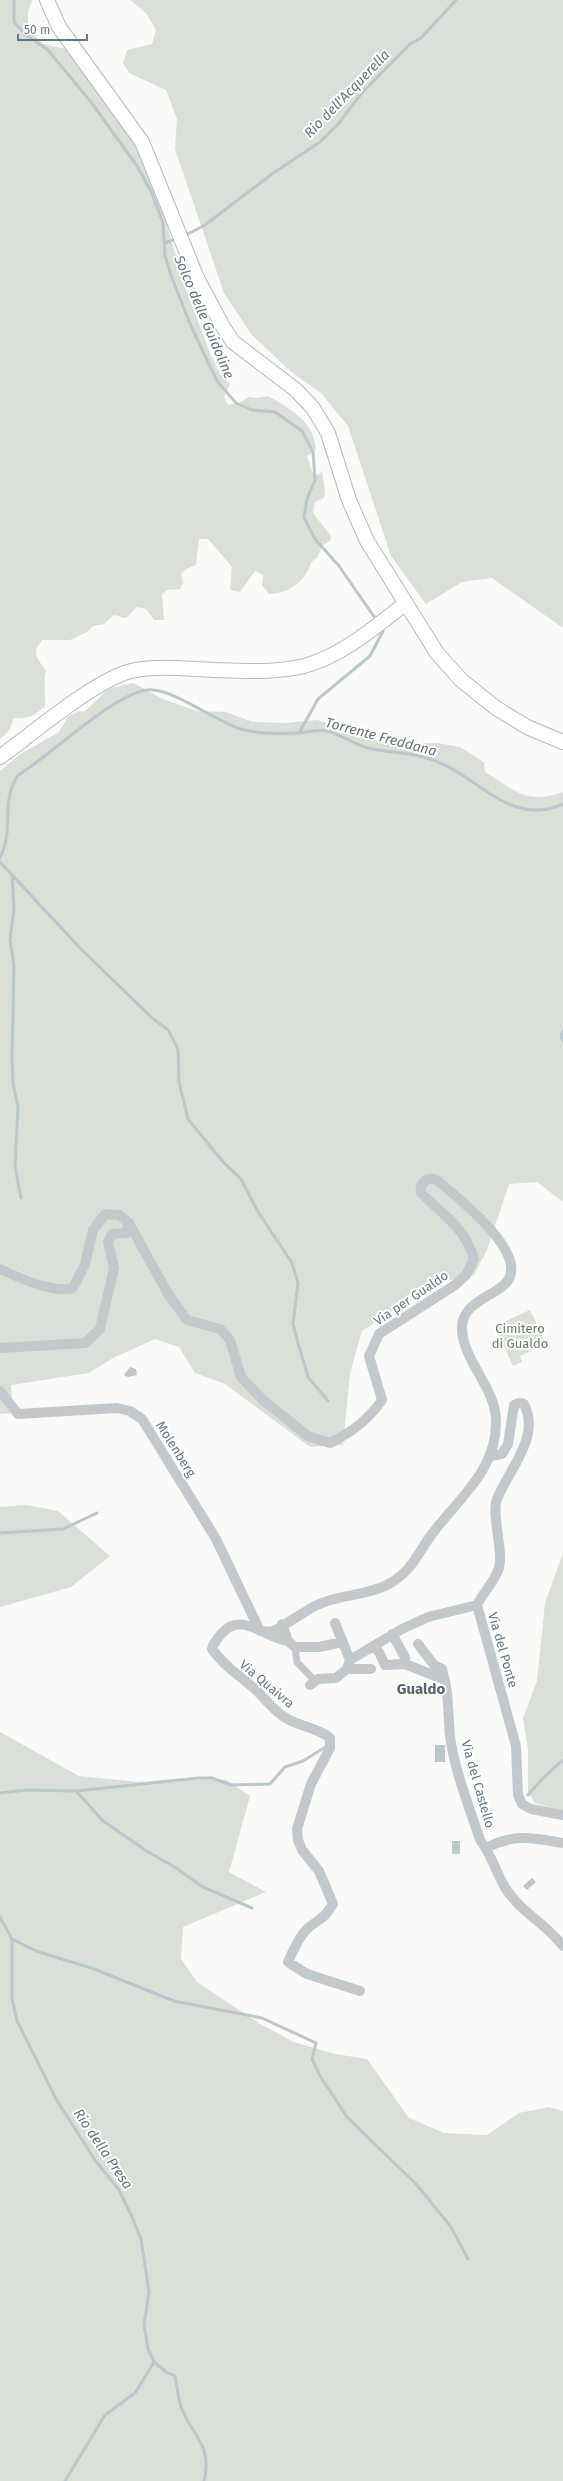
<svg xmlns="http://www.w3.org/2000/svg" width="563" height="2481" font-family="'Fira Sans',sans-serif">
<style>
.green{fill:#dadfd7}
.water{fill:#bbc7cb}
.lines{fill:none;stroke-linecap:round;stroke-linejoin:round}
.stream{stroke:#bbc7cb;stroke-width:3}
.secondary-casing{stroke:#b3babf;stroke-width:16}
.pedestrian{stroke:#c3c8cc;stroke-width:7}
.minor{stroke:#c3c8cc;stroke-width:10}
.secondary{stroke:#fff;stroke-width:14}
.labels{text-anchor:middle;dominant-baseline:central;stroke-width:4;stroke-linejoin:round;paint-order:stroke}
.street-label{font-size:13px;fill:#657683;stroke:#fff}
.park-label{font-size:13px;fill:#687a64;stroke:#fff}
.water-label{font-size:14px;font-style:italic;fill:#60757c;stroke:#fff}
.quarter-label{font-size:15px;font-weight:bold;fill:#57646e;stroke:#fff}
</style>
<rect width="100%" height="100%" fill="#fafaf8"/>
<path class="green" d="M0,0H32L28,12V29L43,44L66,49L134,141L158,196L187,292L210,353L220,374L230,384L224,397L228,405L239,403L249,397L257,398L268,396C290,409 314,421 316,449L307,456L314,477L322,472L325,491L324,498L315,502L313,513L331,536L330,541L323,545L317,558L311,562C308,579 287,595 269,594L262,585L263,575L255,571L240,592L230,590L232,567L208,539H199L196,565L186,569L181,574L183,582L180,589L167,590L162,594L164,620H154L146,609L137,607L126,618L114,615L104,624L93,626L87,632L70,640H42L36,649L37,658L46,671C43,682 46,694 45,706C35,716 27,719 13,718C11,728 9,733 0,739Z
M130,0H563V628L492,578L462,582L426,604L391,556L348,426L321,393L290,371L251,334L224,293L175,149L177,119L166,90L129,73L123,63L127,50L152,44L156,30L146,13Z
M133,683L163,699L197,711L226,712L253,722L286,723L317,720L341,727L367,739L404,744L437,743L460,747L484,762L485,772C516,791 526,805 563,792V1202L537,1182L509,1184L487,1250L474,1275L450,1280L396,1308L362,1331L350,1373L343,1445L310,1447L225,1384L195,1373L179,1347L155,1339L113,1358L89,1373L11,1385L12,1398L0,1386V1350L86,1345L102,1330L116,1268L111,1242L131,1222L104,1209L70,1285H54L0,1264V771L19,755L59,732L68,717L79,711L84,712L108,689Z
M107,1217L118,1218L125,1225L124,1230L110,1232L111,1268L98,1328L84,1340L0,1345V1272L75,1290L95,1231Z
M530,1310L546,1344L520,1356L522,1362L513,1366L495,1326Z
M0,1397L13,1413L0,1414Z
M27,1505L58,1511L110,1556L71,1587L0,1607V1507Z
M563,1553V1811L535,1803L528,1792V1749L523,1718L537,1681L545,1603Z
M0,1732L79,1776L140,1782L198,1777L226,1780L250,1796L229,1872L266,1892L183,1927L181,1959L197,1982L260,2024L294,2042L335,2054L367,2059L409,2118L444,2133L487,2135L519,2113L549,2107L563,2111V2481H0Z"/>
<path class="water" d="M130,1367L136,1369L137,1375L128,1377L124,1375Z
M435,1745H445V1762H435Z
M452,1841H460V1854H452Z
M532,1878L536,1882L527,1890L523,1886Z"/>
<g class="lines">
<path class="stream" d="M14,0V22L26,35L47,49L91,102L137,166L151,191L163,223L165,256L172,278L191,326L217,381L236,403L252,410L275,412L302,431L313,452L315,480L307,499L304,517L315,539L339,566L375,618
M186,235L205,225L272,174L320,142L339,123L361,94L410,44L421,38L456,0
M165,243L176,239
M299,733L318,699L370,656L383,631
M0,858C15,827 0,807 17,776C50,756 113,694 147,690C172,687 216,722 241,729C258,734 278,734 296,733C305,733 316,729 326,731C341,734 353,744 368,748C388,753 410,752 430,759C478,774 508,828 563,804
M0,862L80,948L151,1017L168,1030L173,1039L178,1050L179,1082L188,1119L224,1163L241,1179L258,1212L292,1263L298,1283L293,1324L298,1343L308,1377L328,1401
M12,875L14,909L10,940L14,966L12,1057L13,1084L18,1106L15,1166L21,1198
M563,1031L561,1036L563,1041
M0,1533L63,1529L97,1513
M76,1791L103,1821L148,1852L173,1866L203,1887L252,1908
M0,1793L27,1790L76,1791L199,1778H212L231,1785L270,1784L285,1767L303,1761L327,1746
M528,1795L543,1778L563,1760
M0,1917L12,1939V1999L17,2021L56,2099L95,2160L119,2190L133,2219L141,2239L149,2292L144,2325L148,2349L154,2362L166,2372L175,2376C177,2386 178,2397 181,2407C192,2436 213,2445 204,2481
M12,1939L36,1951L94,1969L174,2001L262,2018L316,2043L312,2059L320,2076L347,2117L417,2185L451,2227L468,2259
M65,2481L105,2415L135,2393L154,2362"/>
<defs>
<path id="secondary" d="M47,0L59,27L142,142L197,278L222,325L233,342L296,390L313,408L328,433L349,500L367,541L437,653L461,680L496,708L527,727L563,742
M0,757C32,734 95,680 131,671C157,665 187,669 213,670C242,671 275,673 304,666C342,656 375,627 406,603"/>
</defs>
<use href="#secondary" class="secondary-casing"/>
<path class="pedestrian" d="M295,1647L297,1662L315,1681"/>
<path class="minor" d="M0,1269C18,1277 54,1294 73,1288L85,1264L93,1230L105,1214L119,1215L129,1223L168,1294L187,1320L220,1329L230,1340L241,1377L263,1400L308,1436L330,1443C352,1432 368,1420 382,1400L369,1356L379,1334L455,1285L466,1275L474,1259C465,1227 443,1215 421,1193C419,1182 429,1175 438,1181C457,1197 535,1257 504,1285C489,1298 461,1304 462,1329C463,1361 496,1388 496,1421C497,1472 456,1500 429,1538C416,1557 411,1572 387,1585C366,1596 339,1594 317,1605C308,1609 278,1630 273,1631C269,1632 264,1631 260,1631L216,1539L142,1419L130,1411L117,1408L18,1414L0,1391
M0,1348L85,1343L100,1329L114,1268L108,1242L112,1234L126,1233L129,1223
M490,1456L502,1454L508,1444L514,1405L519,1403L524,1404C541,1437 509,1469 497,1499C491,1515 504,1552 499,1568C495,1581 483,1593 477,1605L516,1746L518,1795L522,1804L531,1809L563,1815
M335,1623L350,1660
M282,1624L288,1641L295,1647H319L343,1642
M392,1634L405,1657V1664
M288,1641C266,1638 241,1611 222,1633C218,1638 213,1643 212,1649C225,1668 243,1677 259,1693C268,1702 275,1712 286,1718C300,1727 317,1727 330,1738V1748L311,1784L297,1829L298,1840L302,1850L319,1871L333,1904C323,1920 320,1918 307,1929C298,1938 293,1951 288,1962L307,1974L360,1991
M418,1644L434,1665L442,1669C449,1692 448,1713 450,1736C454,1769 470,1809 480,1840C492,1855 496,1873 506,1889C521,1912 546,1924 563,1946
M373,1646L379,1652L385,1665L405,1664L443,1679
M347,1669L350,1660L402,1629L428,1617L477,1605
M310,1685L318,1679L336,1678L347,1669H371
M486,1848C515,1833 533,1838 563,1843"/>
<use href="#secondary" class="secondary"/>
</g>
<g class="labels">
<g class="street-label">
<text transform="translate(411 1298) rotate(-34)">Via per Gualdo</text>
<text transform="translate(176 1449) rotate(58)">Molenberg</text>
<text transform="translate(503 1650) rotate(74)">Via del Ponte</text>
<text transform="translate(267 1684) rotate(40)">Via Quaivra</text>
<text transform="translate(478 1784) rotate(74)">Via del Castello</text>
</g>
<g class="park-label">
<text x="520" y="1328">Cimitero<tspan x="520" dy="15">di Gualdo</tspan></text>
</g>
<g class="water-label">
<text transform="translate(347 94) rotate(-46)">Rio dell'Acquerella</text>
<text transform="translate(204 317) rotate(67)">Solco delle Guidoline</text>
<text transform="translate(381 737) rotate(15)">Torrente Freddana</text>
<text transform="translate(103 2149) rotate(56)">Rio della Presa</text>
</g>
<g class="quarter-label">
<text x="421" y="1689">Gualdo</text>
</g>
</g>
<path d="M18 34v6h69v-6" fill="none" stroke="#657683" stroke-width="2"/>
<text x="24" y="34" font-size="12" fill="#657683" stroke="#ffffff" stroke-width="3" paint-order="stroke">50 m</text>
</svg>
